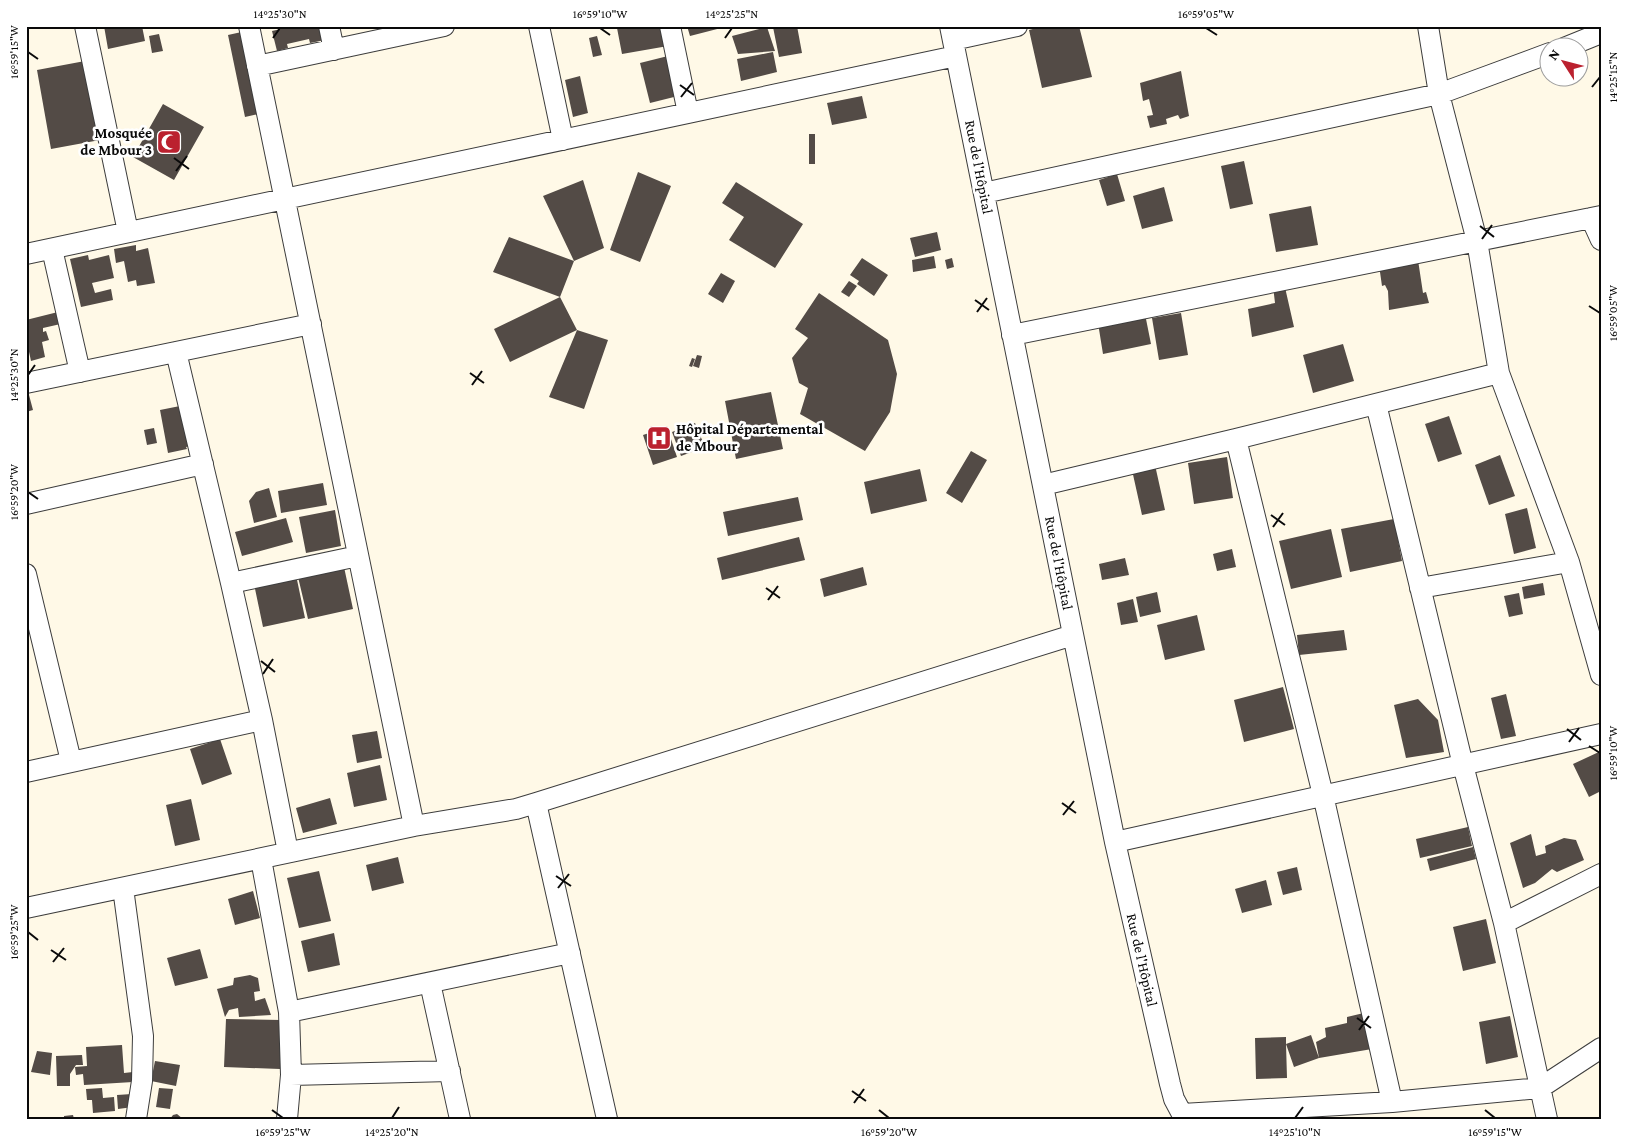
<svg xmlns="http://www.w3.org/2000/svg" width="1627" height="1145" font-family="'Crimson Pro',serif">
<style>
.building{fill:#534b46}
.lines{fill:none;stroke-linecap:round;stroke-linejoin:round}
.minor-casing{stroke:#3d3d3d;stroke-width:22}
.minor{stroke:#fff;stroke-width:20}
.ticks{fill:none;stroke:#0a0a0a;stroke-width:2}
.labels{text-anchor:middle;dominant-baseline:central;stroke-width:5;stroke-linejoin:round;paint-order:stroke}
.poi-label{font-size:15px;font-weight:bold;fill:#0a0a0a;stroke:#fff;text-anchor:end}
.street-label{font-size:15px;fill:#0a0a0a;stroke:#fff}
.neatline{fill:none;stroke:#0a0a0a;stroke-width:2}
.ticks-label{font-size:12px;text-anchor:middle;fill:#0a0a0a}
</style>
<rect width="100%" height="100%" fill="#fff9e7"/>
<path class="building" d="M104,26H142L145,41L108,49Z
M285,26H322L325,40L310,43L309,39L287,44L288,48L277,51L272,31L285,28Z
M623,26H665L668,46L622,54L617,28Z
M687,26H725V27L690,36Z
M777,26H797L802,53L779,57L773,27Z
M877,26H890V27L877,29Z
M1044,26H1079L1092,77L1042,88L1029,30Z
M767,27L775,51L738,54L732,36Z
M246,31L263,113L245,117L228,35Z
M159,34L163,51L152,53L149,36Z
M597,36L602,55L593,57L589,38Z
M773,52L777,72L741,81L737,59Z
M672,55L682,95L650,103L640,63Z
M85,61L100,140L51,149L37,70Z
M1181,71L1189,116L1180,119L1178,115L1166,119L1167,124L1150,128L1147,116L1153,115L1149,99L1143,101L1140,83Z
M580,76L588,113L573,117L565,80Z
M862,96L867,118L832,125L827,103Z
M163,104L204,127L174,180L133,157Z
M809,134H815V164H809Z
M1244,161L1253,204L1230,209L1221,166Z
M638,172L671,186L640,262L610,250Z
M1117,174L1125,201L1107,206L1099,180Z
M583,180L604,248L574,261L543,196Z
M736,182L803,224L775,268L729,240L744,217L722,203Z
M1164,187L1173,221L1142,229L1133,196Z
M1311,206L1318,245L1276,252L1269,214Z
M937,232L941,250L915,257L910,238Z
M509,237L574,261L560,297L493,272Z
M136,245V251L148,248L155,283L137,286L136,280L128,282L124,261L116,263L114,249Z
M88,255L89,260L109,255L114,278L92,283L95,293L111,289L113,300L81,307L70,259Z
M934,256L936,268L913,272L912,260Z
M862,258L888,275L874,296L857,284L859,281L850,275Z
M952,258L954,267L947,269L945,260Z
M1418,260L1423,293L1426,292L1429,303L1389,310L1388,291L1385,285L1382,286L1379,265Z
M721,273L735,281L723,303L708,294Z
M849,281L857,286L849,297L841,292Z
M1284,283L1294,327L1252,337L1248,309L1275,303L1273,286Z
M819,293L888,340L897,374L890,412L865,451L800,414L808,388L799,383L792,358L808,338L795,329Z
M560,297L577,330L608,340L584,409L549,397L577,330L510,362L494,329Z
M62,311L65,323L43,328V332L46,331L49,340L42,342L45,357L31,361L26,338V320Z
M1181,313L1188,355L1159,360L1152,318Z
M1145,314L1151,344L1103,354L1098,323Z
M1343,344L1354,381L1313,393L1303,355Z
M697,355L702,356L699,368L693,366Z
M692,358L695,359L692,367L689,366Z
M771,392L783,449L736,459L725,401Z
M29,395L33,410L26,412V396Z
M180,406L196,445L186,447L187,449L168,453L160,410Z
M1449,416L1462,454L1438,462L1425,424Z
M695,423L705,447L681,456L672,432Z
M667,427L677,457L653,465L643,435Z
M154,428L157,443L147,445L144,430Z
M971,451L987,460L962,503L946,493Z
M1500,455L1515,496L1489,505L1475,465Z
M1227,457L1233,498L1194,504L1188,463Z
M1155,465L1165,510L1142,515L1132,470Z
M920,469L927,501L871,514L864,482Z
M323,483L327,505L281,513L278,491Z
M269,488L277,517L254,523L249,501L256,492Z
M798,497L803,520L728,536L723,512Z
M1527,508L1536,548L1514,554L1505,514Z
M335,510L341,546L306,553L299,517Z
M286,518L293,542L242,556L235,532Z
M1394,519L1402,561L1350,572L1341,529Z
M1331,529L1342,577L1291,589L1279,541Z
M799,537L805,560L722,580L717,558Z
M1232,549L1236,567L1217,571L1213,554Z
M1125,558L1129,575L1102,580L1099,564Z
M344,567L353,609L308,619L298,577Z
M863,567L867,585L824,597L820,579Z
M296,575L305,618L263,627L254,584Z
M1543,583L1545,595L1524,599L1522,587Z
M1157,592L1161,612L1140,617L1136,597Z
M1519,593L1523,614L1509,617L1504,596Z
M1133,599L1138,622L1121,625L1117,603Z
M1197,615L1205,650L1165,660L1157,625Z
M1344,630L1347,650L1299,655L1297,635Z
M1283,687L1294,729L1244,742L1234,700Z
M1506,694L1516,736L1501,739L1491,698Z
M1418,699L1438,720L1444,752L1406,758L1394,705Z
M377,731L382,758L357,763L352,735Z
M220,739L232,774L202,785L190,749Z
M1601,751V791L1589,797L1573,764Z
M380,765L387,800L354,807L347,773Z
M330,798L337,824L303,833L296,808Z
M191,799L200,840L175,846L166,805Z
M1468,827L1472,846L1420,858L1416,839Z
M1531,834L1536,856L1546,853L1545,846L1564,838L1576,840L1584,860L1557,872L1552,869L1535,883L1523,888L1510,843Z
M1473,847L1476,859L1430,871L1427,859Z
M398,857L404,883L372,891L366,865Z
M1297,867L1302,890L1283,895L1277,872Z
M319,871L331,921L299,928L287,878Z
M1266,880L1272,905L1242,913L1235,889Z
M253,891L260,918L235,925L228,899Z
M1486,919L1496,963L1463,971L1453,927Z
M334,933L340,965L308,972L301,941Z
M200,949L208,978L175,986L167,958Z
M250,975L258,978L260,991L254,992L255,1001L265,998L271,1015L239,1017L238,1008L229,1010L225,1017L217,989L233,985L234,978Z
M1368,1012L1372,1049L1319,1058L1294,1067L1286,1044L1287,1078L1256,1079L1255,1038L1286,1037V1044L1311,1035L1319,1058L1316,1042L1326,1037L1325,1028L1347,1023V1017Z
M1510,1016L1518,1057L1486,1064L1479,1022Z
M226,1019L281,1020L280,1069L224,1067Z
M122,1045L124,1073L133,1072V1082L84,1085L83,1074L76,1075L75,1067L87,1066L86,1047Z
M37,1051L52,1053L50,1075L31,1072Z
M82,1055L83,1065H76L70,1074V1086H57L56,1056Z
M155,1061L180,1065L176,1086L151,1081Z
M102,1088L103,1098L114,1097L115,1111L93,1113L92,1100H87L86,1089Z
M159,1088L173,1089L170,1109L156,1107Z
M132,1094L133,1107L118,1109L117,1095Z
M177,1114L183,1119H170L173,1115Z
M73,1115L74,1119H64V1116Z"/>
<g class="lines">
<defs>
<path id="minor" d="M85,26L128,232
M249,26L414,826
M329,26L334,50
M539,26L563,140
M670,26L688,113
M950,26L1115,842L1170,1084L1174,1099L1182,1114L1392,1102L1540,1088L1601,1048
M1428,26L1439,94L1477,241L1499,373L1569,562L1601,675
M953,40L1017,26
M1564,48L1601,33
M257,66L444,26
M984,193L1439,94L1550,53
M1591,218L1601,240
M52,249L80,372
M26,254L956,56
M1012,335L1601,216
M176,352L231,583L262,720L288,852
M26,383L311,324
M1376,404L1463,765L1504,923L1547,1119
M1236,439L1323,795L1392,1102
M1043,485L1236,439L1499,373
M26,504L203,464
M26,574L71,761
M231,583L358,556
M1420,588L1569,562
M26,772L262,720
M536,803L607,1119
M1115,842L1601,734
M261,859L289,1012L291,1075L287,1119
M123,888L143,1036L142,1081L136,1119
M26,908L414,826L516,809L536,803L1073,635
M1504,923L1601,874
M430,983L460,1119
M289,1012L570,953
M291,1075L450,1071"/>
</defs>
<use href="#minor" class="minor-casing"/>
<use href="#minor" class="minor"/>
</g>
<path class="ticks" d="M600,28L610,35M1206,28L1217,35M273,38L280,28M725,38L732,28M28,52L38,59M680,85L694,95M1592,87L1600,77M681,97L692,83M174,158L189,169M176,171L187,156M1480,226L1494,237M1482,239L1492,225M975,300L989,310M1589,306L1600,313M977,312L987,298M470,373L484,383M28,375L35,365M472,385L482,371M28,492L38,499M1271,515L1285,525M1273,527L1283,513M766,588L780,598M768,600L778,586M261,661L275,672M263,674L273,659M1567,729L1581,740M1569,742L1579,728M1589,746L1600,753M1062,803L1076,813M1063,815L1074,801M556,876L571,886M558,888L569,874M28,932L38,940M51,950L66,960M53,962L64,948M1357,1018L1371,1028M1359,1030L1369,1016M852,1091L866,1101M854,1103L864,1089M272,1110L283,1118M879,1110L889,1118M1485,1110L1495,1118M392,1118L399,1107M1295,1118L1303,1107"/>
<defs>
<symbol id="mosque-square" viewBox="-11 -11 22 22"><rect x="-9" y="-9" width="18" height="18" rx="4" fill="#bb212f" stroke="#fff"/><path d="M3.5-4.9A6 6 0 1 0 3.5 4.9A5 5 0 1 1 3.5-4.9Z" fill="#fff"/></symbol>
<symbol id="hospital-square" viewBox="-11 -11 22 22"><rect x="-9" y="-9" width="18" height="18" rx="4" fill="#bb212f" stroke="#fff"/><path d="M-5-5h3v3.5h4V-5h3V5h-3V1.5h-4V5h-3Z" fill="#fff"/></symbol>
</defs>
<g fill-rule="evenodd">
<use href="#mosque-square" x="155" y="128" width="28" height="28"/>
<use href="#hospital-square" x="645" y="424" width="28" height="28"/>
</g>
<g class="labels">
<g class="poi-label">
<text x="152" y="133">Mosquée<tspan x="152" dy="17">de Mbour 3</tspan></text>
<text x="676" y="429" text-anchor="start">Hôpital Départemental<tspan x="676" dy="17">de Mbour</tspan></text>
</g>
<g class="street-label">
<text transform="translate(979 167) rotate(79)">Rue de l'Hôpital</text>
<text transform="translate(1059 563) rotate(79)">Rue de l'Hôpital</text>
<text transform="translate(1142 960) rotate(77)">Rue de l'Hôpital</text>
</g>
</g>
<rect width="1627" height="1145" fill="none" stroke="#ffffff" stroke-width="55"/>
<g transform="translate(1564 62) rotate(306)"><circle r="24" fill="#ffffff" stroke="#9d9d9d"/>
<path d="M0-4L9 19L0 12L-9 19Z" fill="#bb212f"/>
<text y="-8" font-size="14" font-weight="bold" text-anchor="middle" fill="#0a0a0a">N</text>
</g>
<rect x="28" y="28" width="1572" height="1090" class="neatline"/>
<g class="ticks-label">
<text x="280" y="18">14°25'30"N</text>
<text x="600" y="18">16°59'10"W</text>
<text x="732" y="18">14°25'25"N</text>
<text x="1206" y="18">16°59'05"W</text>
<text transform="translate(14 52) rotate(-90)" y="4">16°59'15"W</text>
<text transform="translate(1613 77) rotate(-90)" y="4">14°25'15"N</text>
<text transform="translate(1613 313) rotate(-90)" y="4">16°59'05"W</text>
<text transform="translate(14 375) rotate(-90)" y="4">14°25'30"N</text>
<text transform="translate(14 492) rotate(-90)" y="4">16°59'20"W</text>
<text transform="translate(1613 753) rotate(-90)" y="4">16°59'10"W</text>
<text transform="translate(14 932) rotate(-90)" y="4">16°59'25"W</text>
<text x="283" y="1136">16°59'25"W</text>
<text x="392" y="1136">14°25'20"N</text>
<text x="889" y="1136">16°59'20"W</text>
<text x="1295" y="1136">14°25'10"N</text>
<text x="1495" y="1136">16°59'15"W</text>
</g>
</svg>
